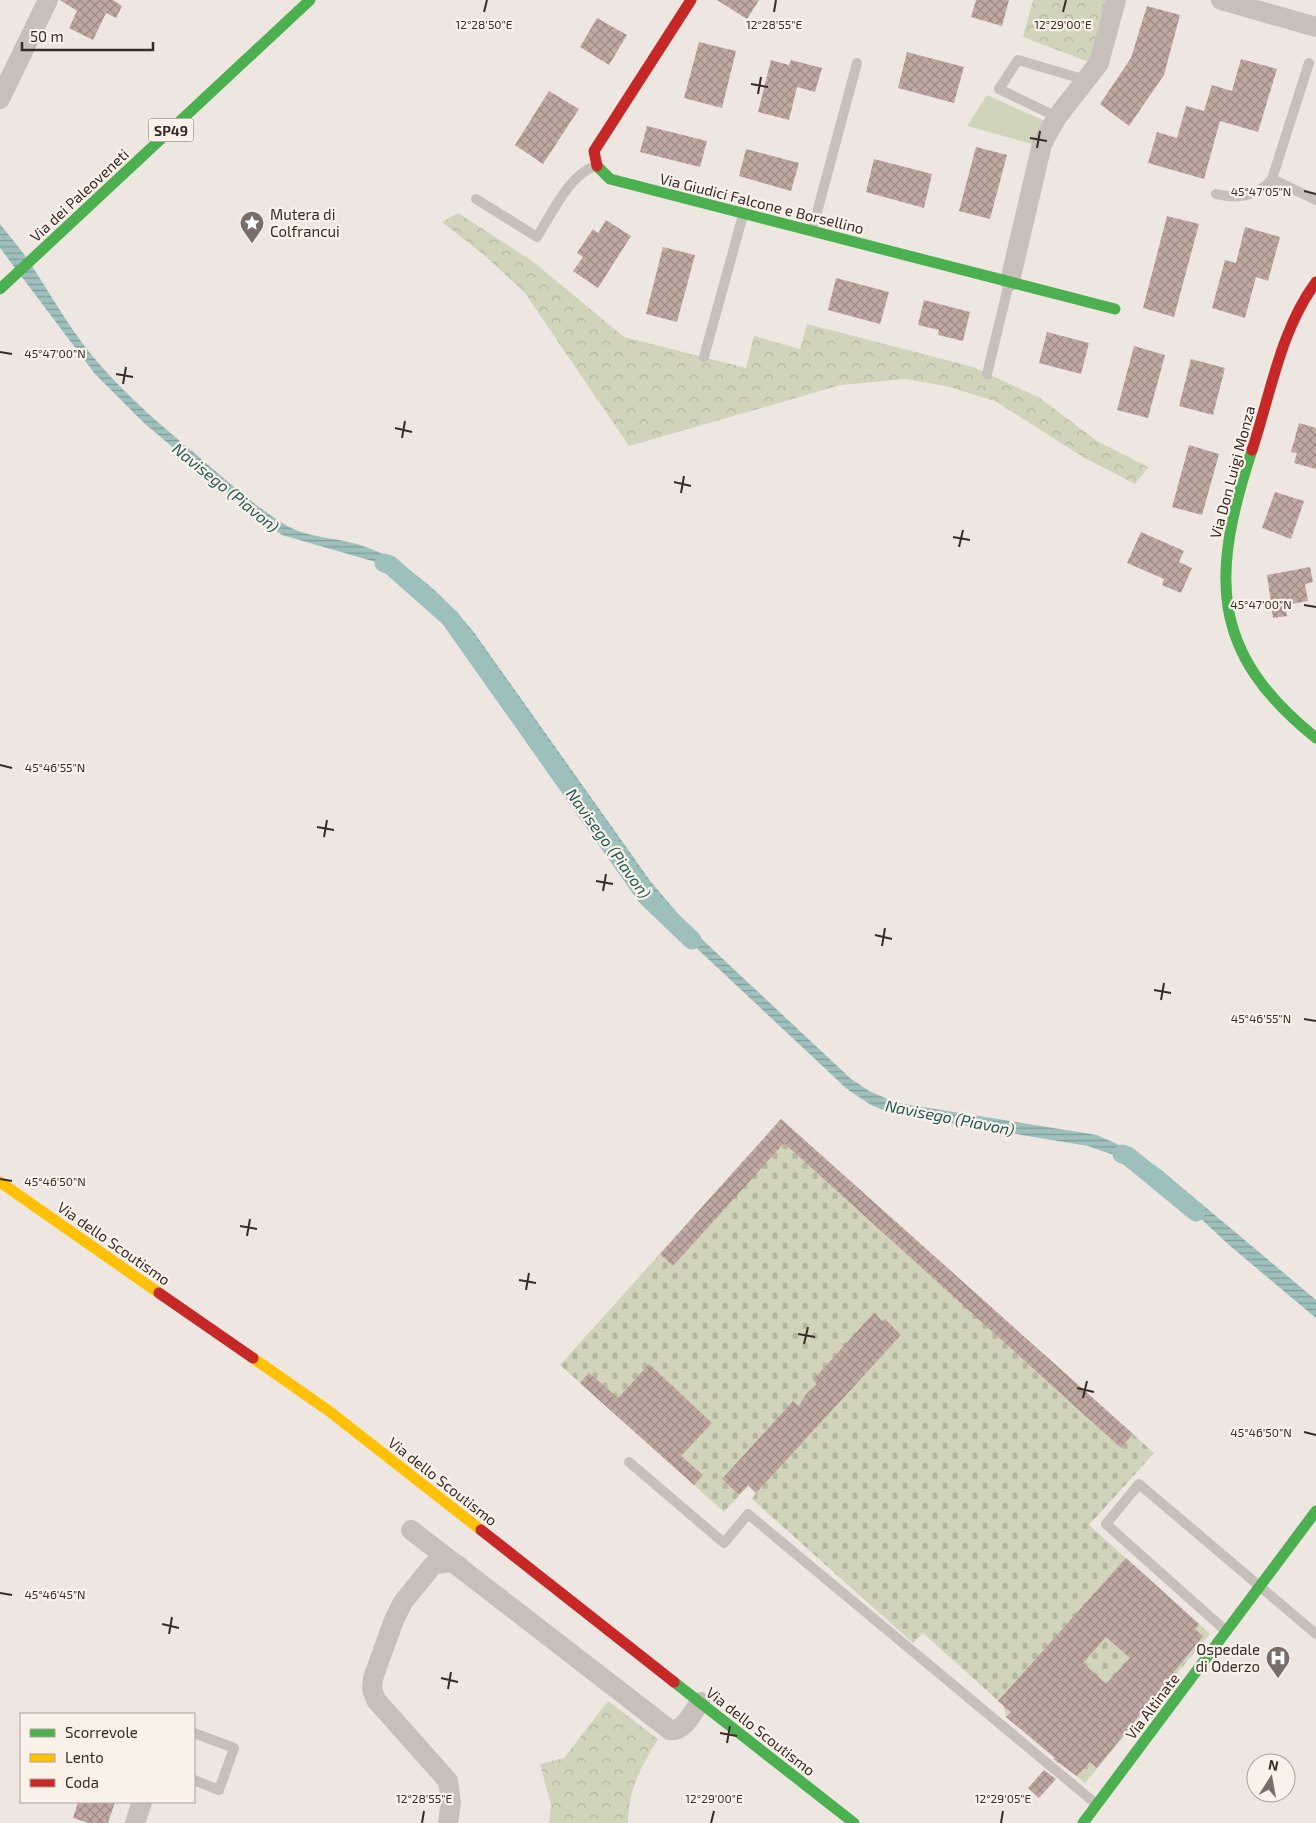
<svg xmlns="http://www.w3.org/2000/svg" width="1316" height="1823" font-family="'Exo 2',sans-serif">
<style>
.green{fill:#d1d3bb}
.cemetery{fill:url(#cemetery-stones)}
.park{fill:url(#park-crowns)}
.water{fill:url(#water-rules)}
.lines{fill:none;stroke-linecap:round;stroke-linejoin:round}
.canal{stroke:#9ec0bd;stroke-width:19}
.building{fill:url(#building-cross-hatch);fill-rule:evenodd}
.lane{stroke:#c7bfba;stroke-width:10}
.street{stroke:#c7bfba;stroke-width:20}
.fast{stroke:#4caf50;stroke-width:11}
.slow{stroke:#ffc107;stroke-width:11}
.jam{stroke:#c62828;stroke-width:11}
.ticks{fill:none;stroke:#382c28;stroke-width:2}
.labels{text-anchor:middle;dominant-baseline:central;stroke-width:4.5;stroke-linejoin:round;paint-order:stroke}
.shield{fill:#faf1e9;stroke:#726762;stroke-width:1}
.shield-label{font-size:14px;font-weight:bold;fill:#382c28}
.street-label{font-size:15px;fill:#382c28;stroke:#faf1e9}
.poi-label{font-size:15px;fill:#382c28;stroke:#faf1e9;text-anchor:start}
.water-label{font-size:16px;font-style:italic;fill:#1d5a58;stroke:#faf1e9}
.ticks-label{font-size:12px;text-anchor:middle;fill:#382c28;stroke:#faf1e9;stroke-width:4.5;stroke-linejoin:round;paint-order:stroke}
</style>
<defs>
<pattern id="cemetery-stones" width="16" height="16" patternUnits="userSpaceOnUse" patternTransform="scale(1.25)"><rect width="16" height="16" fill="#d1d3bb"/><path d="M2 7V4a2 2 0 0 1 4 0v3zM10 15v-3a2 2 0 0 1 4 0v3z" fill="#b4b5a1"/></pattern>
<pattern id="park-crowns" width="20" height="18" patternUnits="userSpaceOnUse" patternTransform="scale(1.25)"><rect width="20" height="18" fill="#d1d3bb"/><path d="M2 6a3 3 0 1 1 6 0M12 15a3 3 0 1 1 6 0" fill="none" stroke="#b4b5a1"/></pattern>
<pattern id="water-rules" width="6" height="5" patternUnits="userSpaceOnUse" patternTransform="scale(1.25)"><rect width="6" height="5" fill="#9ec0bd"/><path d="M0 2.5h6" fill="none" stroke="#829c9a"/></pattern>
<pattern id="building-cross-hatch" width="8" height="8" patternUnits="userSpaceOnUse" patternTransform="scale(1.25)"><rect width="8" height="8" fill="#c1a9a3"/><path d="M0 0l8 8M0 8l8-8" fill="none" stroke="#9e8a85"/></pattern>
</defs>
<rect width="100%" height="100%" fill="#eee7e1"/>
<path class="green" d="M987,95L1045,121L1036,145L967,126Z"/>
<path class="cemetery" d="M781,1119L1154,1453L1089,1525L1210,1634L1085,1783L1006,1717L1004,1706L923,1633L913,1643L752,1499L756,1493L748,1486L724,1512L560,1365Z"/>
<path class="park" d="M1033,0H1110L1089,62L1023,37Z
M458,213L531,260L624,337L746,368L754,336L800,349L807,324L973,367L1040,398L1097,441L1148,467L1135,484L1083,457L995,401L946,386L905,379L841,385L629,446L525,293L484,255L442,222Z
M608,1701L658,1739C641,1767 628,1790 628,1823H549L551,1805L540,1764L564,1758Z"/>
<path class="water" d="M0,224C10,237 21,249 30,263C53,298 73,335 101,366C130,399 164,428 198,456C226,480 253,505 284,524C306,538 335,537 360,545C406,559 444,596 473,631L651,882L691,929L850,1078L869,1091L897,1103L1097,1135L1137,1153L1160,1169L1316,1300V1318L1229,1245L1153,1174L1131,1161L1088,1146L891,1113L871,1105L847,1089L690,942L629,868L448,614L416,585L379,563L282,535L251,513L144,423L95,374L0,248Z"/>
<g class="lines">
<path class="canal" d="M384,563L390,565L450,618L647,897L692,940
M1122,1154L1128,1156L1196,1212"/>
</g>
<path class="building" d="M60,0H113L122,6L116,18L106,13L93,40L69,28L77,11Z
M717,0H759L747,19Z
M976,0H1009L1002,26L971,17Z
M1147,6L1180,15L1164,75L1129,126L1100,104L1131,58Z
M597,18L627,35L609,65L580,47Z
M699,42L736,51L722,108L684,98Z
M907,52L964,67L954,103L898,88Z
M1241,59L1277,69L1258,132L1220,121L1204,179L1148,163L1157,132L1177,138L1186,106L1204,111L1212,85L1232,91Z
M771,60L789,65L791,60L822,68L815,92L797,87L789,120L758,112Z
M549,91L579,109L543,164L515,145Z
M647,126L707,141L700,167L640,152Z
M976,147L1007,155L990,219L959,211Z
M746,149L799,163L791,191L739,176Z
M874,159L932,174L924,208L866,192Z
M1167,216L1199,224L1174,317L1143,308Z
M606,220L631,236L598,288L573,271L583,257L577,253L593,229L598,233Z
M1245,227L1280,237L1268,281L1256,277L1245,318L1212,308L1225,260L1236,263Z
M663,247L695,255L677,322L646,314Z
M836,278L889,292L880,324L828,310Z
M924,300L970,312L963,341L938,335L939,330L918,325Z
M1047,332L1089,343L1081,374L1039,363Z
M1134,346L1165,355L1148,418L1117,410Z
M1191,359L1225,368L1213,415L1179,406Z
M1299,423L1316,428V469L1294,463L1297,453L1291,452Z
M1189,445L1219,454L1202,515L1172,507Z
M1275,492L1304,501L1291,539L1262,528Z
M1141,532L1184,551L1179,562L1192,568L1181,593L1162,585L1164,579L1127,563Z
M1310,567L1313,582L1305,584L1308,601L1285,605L1287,616L1273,618L1267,575Z
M781,1119L1133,1434L1121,1448L784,1143L673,1266L660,1254Z
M874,1313L882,1321L885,1319L901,1335L756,1493L748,1485L739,1495L722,1479L793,1401L799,1406L806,1394L817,1384L813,1380Z
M649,1364L712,1423L681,1456L703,1475L694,1485L580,1383L589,1373L618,1398Z
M1126,1558L1199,1624L1195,1629L1203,1636L1097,1768L1090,1762L1077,1776L1053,1759L1055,1758L1006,1717L1011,1712L998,1701ZM1106,1637L1130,1658L1106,1684L1083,1663Z
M1044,1770L1056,1779L1039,1798L1028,1788Z
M78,1802H115L108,1823H88L73,1818Z"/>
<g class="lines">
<path class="lane" d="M1309,63L1272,179L1316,200
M1057,117L999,89L1018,60L1086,80
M1216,194C1236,199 1258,197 1272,179
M476,199L537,237C552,214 568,176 595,166
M812,231L857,63
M704,357L743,215
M987,374L1009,283
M629,1462L724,1543L748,1514L1095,1803
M1226,1631L1106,1524L1139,1484L1316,1634
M194,1733L234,1748L219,1790L194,1780"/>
<path class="street" d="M1221,0L1316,27
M0,99L48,0
M1010,281L1042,144L1057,117L1099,63L1116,0
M411,1530L670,1730C684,1732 693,1712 700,1702
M135,1823L142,1802
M448,1823L451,1802L448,1781L376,1700L372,1689L373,1678L394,1620L403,1602L433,1565L450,1562L459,1566"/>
<path class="fast" d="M597,166L610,179L1115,309
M0,289L310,0
M1252,450C1212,573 1207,651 1316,738
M674,1682L854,1823
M1083,1823L1316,1511"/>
<path class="slow" d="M0,1182L159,1293
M253,1358L329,1411L481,1530"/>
<path class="jam" d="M597,166L594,151L691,0
M1252,450C1271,393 1280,331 1316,282
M159,1293L253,1358
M481,1530L674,1682"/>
</g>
<path class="ticks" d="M484,12L487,0M774,12L776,0M1063,12L1066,0M751,84L768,87M758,94L761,77M1030,138L1047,141M1037,148L1040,131M1304,191L1316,194M0,352L12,354M116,374L133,377M123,384L126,367M395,428L412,432M402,438L405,421M674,482L691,486M681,493L684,476M953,537L970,540M959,547L963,530M1304,605L1316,607M0,765L12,768M317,827L334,830M324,837L327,820M596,881L613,884M603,891L606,874M875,935L892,939M882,946L885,928M1154,990L1171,993M1161,1000L1164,983M1304,1019L1316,1021M0,1179L12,1181M240,1226L257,1229M247,1236L250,1219M519,1280L536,1283M526,1290L529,1273M798,1334L815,1337M804,1344L808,1327M1077,1388L1094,1392M1083,1398L1087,1381M1304,1432L1316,1435M0,1593L12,1595M162,1624L179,1628M169,1634L172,1617M441,1678L458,1682M448,1689L451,1672M720,1733L737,1736M727,1743L730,1726M422,1823L424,1811M711,1823L714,1811M1001,1823L1003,1811"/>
<defs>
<symbol id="sight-pin" viewBox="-11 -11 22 30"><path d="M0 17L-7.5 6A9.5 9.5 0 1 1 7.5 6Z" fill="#786d69" stroke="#faf1e9"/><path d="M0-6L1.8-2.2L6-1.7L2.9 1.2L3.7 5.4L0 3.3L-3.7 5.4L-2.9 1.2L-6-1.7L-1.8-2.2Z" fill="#fff"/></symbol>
<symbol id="hospital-pin" viewBox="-11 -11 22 30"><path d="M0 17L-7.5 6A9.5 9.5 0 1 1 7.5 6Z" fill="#786d69" stroke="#faf1e9"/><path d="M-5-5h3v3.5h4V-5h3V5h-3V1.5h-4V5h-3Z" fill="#fff"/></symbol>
</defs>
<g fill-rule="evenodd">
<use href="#sight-pin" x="238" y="209" width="28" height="38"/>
<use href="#hospital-pin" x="1264" y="1644" width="28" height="38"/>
</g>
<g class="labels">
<rect class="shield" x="148.5" y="118.5" width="45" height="23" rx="4"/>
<g class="shield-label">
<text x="171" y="130">SP49</text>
</g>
<g class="street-label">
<text transform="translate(79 195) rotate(-43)">Via dei Paleoveneti</text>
<text transform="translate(762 203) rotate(14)">Via Giudici Falcone e Borsellino</text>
<text transform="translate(1232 472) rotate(-75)">Via Don Luigi Monza</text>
<text transform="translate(114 1243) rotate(35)">Via dello Scoutismo</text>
<text transform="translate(443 1481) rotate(38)">Via dello Scoutismo</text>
<text transform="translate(1152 1706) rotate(-53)">Via Altinate</text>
<text transform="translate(761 1731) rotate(38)">Via dello Scoutismo</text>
</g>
<g class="poi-label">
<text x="270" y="214">Mutera di<tspan x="270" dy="17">Colfrancui</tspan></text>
<text x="1260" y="1649" text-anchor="end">Ospedale<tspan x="1260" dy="17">di Oderzo</tspan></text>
</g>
<g class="water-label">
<text transform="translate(226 487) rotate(39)">Navisego (Piavon)</text>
<text transform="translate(609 843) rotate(54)">Navisego (Piavon)</text>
<text transform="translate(950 1117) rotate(11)">Navisego (Piavon)</text>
</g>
</g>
<g class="ticks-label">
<text x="484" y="29">12°28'50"E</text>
<text x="774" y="29">12°28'55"E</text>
<text x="1063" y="29">12°29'00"E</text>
<text x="1261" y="196">45°47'05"N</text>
<text x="55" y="358">45°47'00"N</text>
<text x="1261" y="609">45°47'00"N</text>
<text x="55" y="772">45°46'55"N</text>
<text x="1261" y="1023">45°46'55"N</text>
<text x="55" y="1186">45°46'50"N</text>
<text x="1261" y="1437">45°46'50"N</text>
<text x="55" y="1599">45°46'45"N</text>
<text x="424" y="1803">12°28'55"E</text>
<text x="714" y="1803">12°29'00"E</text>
<text x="1003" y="1803">12°29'05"E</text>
</g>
<rect x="20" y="1713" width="175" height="90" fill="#faf1e9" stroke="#aca29c"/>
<rect x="30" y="1729" width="25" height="8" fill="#4caf50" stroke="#aca29c"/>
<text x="65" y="1738" font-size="15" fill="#382c28">Scorrevole</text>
<rect x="30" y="1754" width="25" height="8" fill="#ffc107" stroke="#aca29c"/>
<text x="65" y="1763" font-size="15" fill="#382c28">Lento</text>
<rect x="30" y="1779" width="25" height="8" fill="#c62828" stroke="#aca29c"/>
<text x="65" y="1788" font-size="15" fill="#382c28">Coda</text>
<g transform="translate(1271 1778) rotate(11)"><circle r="24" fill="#faf1e9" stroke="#aca29c"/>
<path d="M0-4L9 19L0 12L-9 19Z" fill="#786d69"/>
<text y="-8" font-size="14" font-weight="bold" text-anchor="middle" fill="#382c28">N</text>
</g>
<path d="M22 42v8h131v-8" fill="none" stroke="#382c28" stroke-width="2.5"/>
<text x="30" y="42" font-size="15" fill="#382c28" stroke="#faf1e9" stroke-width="4" paint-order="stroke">50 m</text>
</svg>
